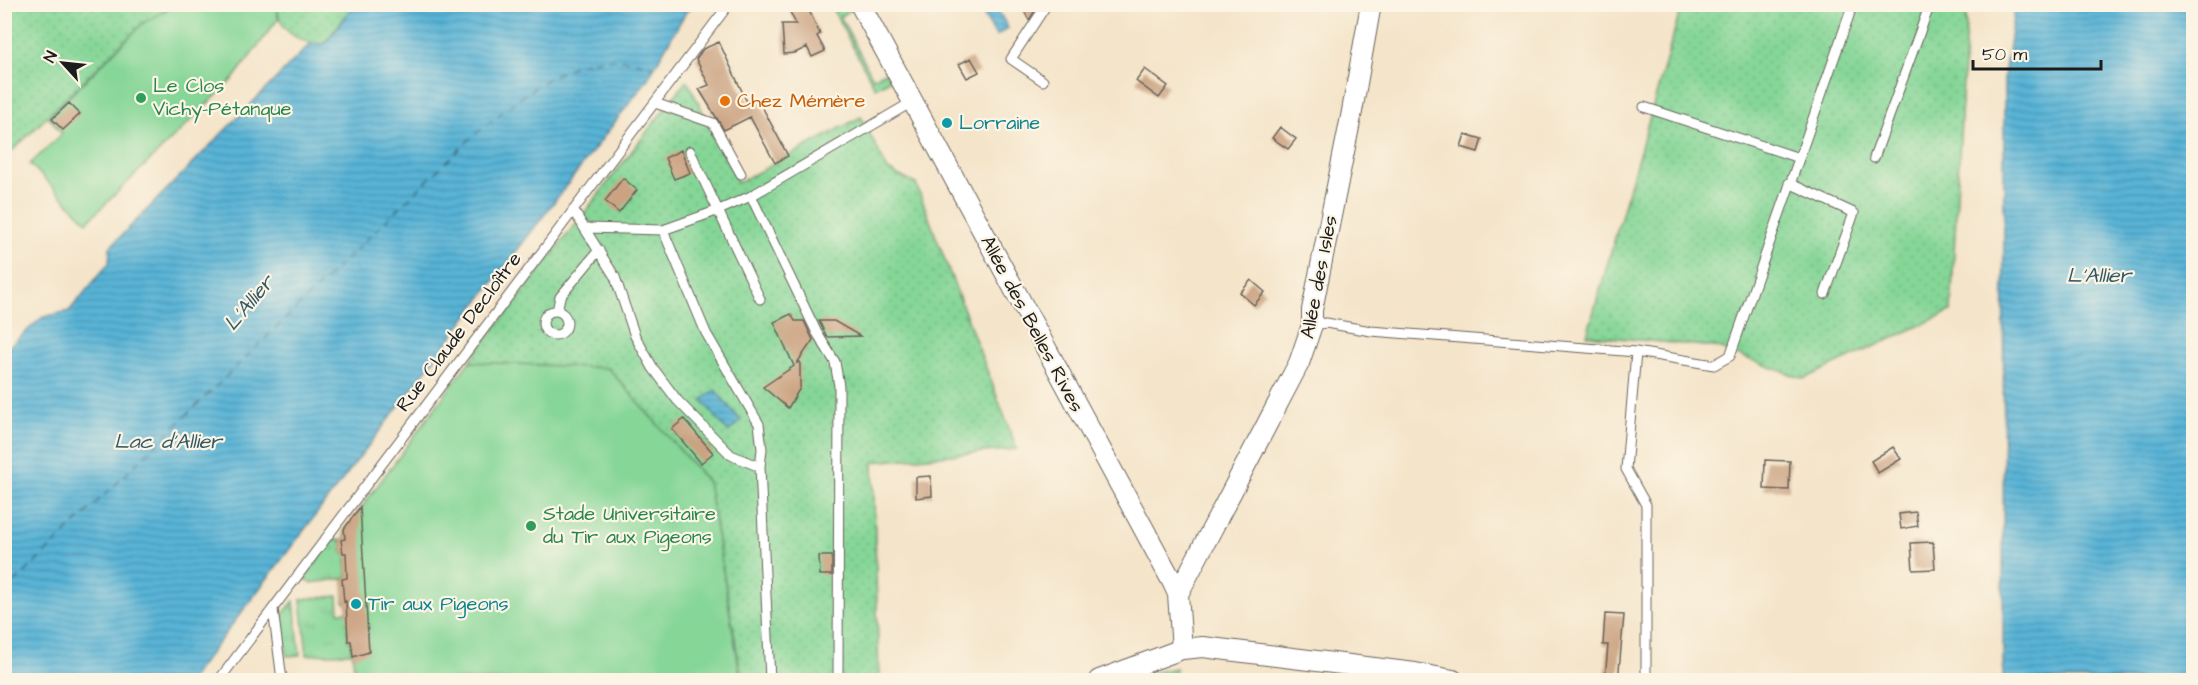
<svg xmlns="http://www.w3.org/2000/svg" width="2198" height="685" font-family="'Architects Daughter',sans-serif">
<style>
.grass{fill:url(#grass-tufts);stroke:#50795a;stroke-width:1.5}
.park{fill:url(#park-dots);stroke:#50795a;stroke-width:1.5}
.pitch{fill:#85d697;stroke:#50795a;stroke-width:1.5}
.water{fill:url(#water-rules);stroke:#3a687a;stroke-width:1.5}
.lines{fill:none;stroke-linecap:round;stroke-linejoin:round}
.ferry{stroke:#345967;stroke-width:1.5;stroke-dasharray:8 6;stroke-linecap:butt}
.building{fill:#cba382}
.lane-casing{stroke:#686259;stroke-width:11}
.street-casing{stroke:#686259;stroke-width:22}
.lane{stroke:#fff;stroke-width:9}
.street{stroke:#fff;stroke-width:20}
.leisure-dot{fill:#2e9e5b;stroke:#fcf5e5;stroke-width:2}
.food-dot{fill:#e8710a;stroke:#fcf5e5;stroke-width:2}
.culture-dot{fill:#0f9aa8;stroke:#fcf5e5;stroke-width:2}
.labels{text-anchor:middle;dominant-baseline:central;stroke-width:4.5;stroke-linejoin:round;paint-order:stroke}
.leisure-label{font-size:20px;fill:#27864d;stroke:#fcf5e5;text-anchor:start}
.food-label{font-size:20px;fill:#c56008;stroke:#fcf5e5;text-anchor:start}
.culture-label{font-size:20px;fill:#0d838f;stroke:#fcf5e5;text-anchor:start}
.street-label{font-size:20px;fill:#1c1c1c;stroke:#fcf5e5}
.water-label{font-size:21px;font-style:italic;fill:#345967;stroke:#fcf5e5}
</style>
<defs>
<pattern id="grass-tufts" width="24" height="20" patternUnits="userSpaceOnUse" patternTransform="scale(1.5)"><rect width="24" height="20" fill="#85d697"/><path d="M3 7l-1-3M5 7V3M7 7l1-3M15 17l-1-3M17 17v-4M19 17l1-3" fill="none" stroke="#72b782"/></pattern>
<pattern id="park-dots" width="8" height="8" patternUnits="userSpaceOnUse" patternTransform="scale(1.5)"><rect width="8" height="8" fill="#85d697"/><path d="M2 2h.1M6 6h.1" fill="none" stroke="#72b782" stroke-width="1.8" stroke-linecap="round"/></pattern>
<pattern id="water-rules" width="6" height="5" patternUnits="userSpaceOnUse" patternTransform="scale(1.5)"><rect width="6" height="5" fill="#59b4d7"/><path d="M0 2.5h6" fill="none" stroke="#4992ae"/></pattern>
</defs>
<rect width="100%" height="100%" fill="#fcf5e5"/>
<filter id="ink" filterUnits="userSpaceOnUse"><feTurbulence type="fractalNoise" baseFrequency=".0167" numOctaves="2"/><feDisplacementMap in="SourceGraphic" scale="12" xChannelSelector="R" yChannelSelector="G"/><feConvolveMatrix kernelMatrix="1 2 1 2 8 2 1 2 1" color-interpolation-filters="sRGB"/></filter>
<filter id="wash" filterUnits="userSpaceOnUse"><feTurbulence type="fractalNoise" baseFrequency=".008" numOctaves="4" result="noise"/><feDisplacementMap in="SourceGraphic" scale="24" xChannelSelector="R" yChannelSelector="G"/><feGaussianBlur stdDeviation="1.35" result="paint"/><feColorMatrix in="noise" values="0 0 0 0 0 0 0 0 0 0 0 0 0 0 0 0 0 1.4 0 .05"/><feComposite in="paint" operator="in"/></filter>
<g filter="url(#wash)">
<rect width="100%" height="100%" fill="#f4e4c9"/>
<path class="grass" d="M842,5H848L851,10L840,16L873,78L885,72L890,80L875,88L833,10Z
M332,540H341L346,553L347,578L311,583L304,578Z
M338,596L339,612H350L348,641H351L352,653L307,655L301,599Z
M294,601L300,655L287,656L282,615Z"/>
<path class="park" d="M5,5H175L143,23L5,158Z
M277,5H354L324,44C299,44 278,31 277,5Z
M1682,5H1967L1951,311L1804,379L1715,347L1587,335Z
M687,80L738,183L861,117L888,170L916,184L1017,449L873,462L879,680H742L708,482L608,368L469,362Z"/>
<path class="pitch" d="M175,5H277L278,19L233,79L87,222L30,164L62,134L49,117L143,23Z
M469,362L608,368L708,482L741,680H316V674L354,669L351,642L348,641L347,629L351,627L346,602H344L343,579L347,578L346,553H343L341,540L345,539L344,531Z
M1176,668L1173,680H1136L1151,673Z"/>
<path class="water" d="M354,5H695L686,12L647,80L190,680H5V350L43,317L69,311L109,263L110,247L310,44H325Z
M982,5H995L1008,28L996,36L979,6Z
M2015,5H2193V680H2003L2004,76Z
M715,390L741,421L728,432L702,400Z"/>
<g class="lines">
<path class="ferry" d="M4,593L472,137C525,95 580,37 654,68"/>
</g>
<g id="blocks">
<path class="building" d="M786,4H806L820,34L817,36L825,51L812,57L807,47L795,53L784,54L782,24H796Z
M1020,4H1039L1029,20Z
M719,42L748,104L758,99L788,156L775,163L750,117L724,130L699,89L709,85L696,59L703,49Z
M971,58L979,72L967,78L959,64Z
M1145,69L1168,86L1159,98L1136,81Z
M69,103L80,114L63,130L52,119Z
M1280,127L1296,139L1288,149L1272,138Z
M1465,134L1482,139L1478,152L1461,147Z
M681,150L690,173L674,179L665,158Z
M623,178L637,190L619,213L605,201Z
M1251,280L1265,292L1254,305L1240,293Z
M791,314L795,321H804L813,340L797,363L800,362V388L788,408L763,387L794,366L774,322Z
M819,321H834L860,336L827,337Z
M684,419L713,453L701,463L672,429Z
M1893,447L1901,459L1878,473L1871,461Z
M1765,460L1790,461L1789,490L1764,489Z
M931,476L932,496L916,498V477Z
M360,507L369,652L353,657L351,641H348L346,601L344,602L342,579L347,578L346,553H343L341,540L345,539L344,529Z
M1916,512L1918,526L1901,529L1899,514Z
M1933,542L1935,569L1913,570L1911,543Z
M819,556H832V575H820Z
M1605,614L1624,615L1618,681L1605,679L1608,645H1603Z"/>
</g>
</g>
<g filter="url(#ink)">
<use href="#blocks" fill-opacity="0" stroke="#686259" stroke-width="1.5"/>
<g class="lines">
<defs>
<path id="lane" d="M1043,81L1011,59L1047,4
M655,103L713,123L741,174
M1644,107L1799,158
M690,151L760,299
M1874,158L1930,4
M1789,183L1854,213L1825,294
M751,196L817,333L835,362L839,386L838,680
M573,210L615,277L635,336L653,368L677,400L731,455L760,467L770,680
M586,228L663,230L719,210L751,196L912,102
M663,230L706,333L759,424L762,449L760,467
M557,311L560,297L599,250
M543 323a12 12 0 1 1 24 0a12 12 0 1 1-24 0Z
M1312,325L1326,323L1371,331L1636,352L1714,365L1730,356L1853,4
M1636,352L1626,469L1646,505V680
M273,609L282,680
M219,680L729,4"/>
<path id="street" d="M860,4L1173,583L1178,594L1182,649
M1178,594L1299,363L1312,325V310L1351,117L1371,4
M1099,680L1182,649L1203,647L1415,673L1453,680"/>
</defs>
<use href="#lane" class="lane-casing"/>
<use href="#street" class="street-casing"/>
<use href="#lane" class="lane"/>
<use href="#street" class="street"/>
</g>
</g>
<g class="leisure-dot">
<circle cx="141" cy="98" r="6"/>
<circle cx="531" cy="526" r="6"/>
</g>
<circle class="food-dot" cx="725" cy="101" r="6"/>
<g class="culture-dot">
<circle cx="947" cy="123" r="6"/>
<circle cx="356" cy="604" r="6"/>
</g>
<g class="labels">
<g class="leisure-label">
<text x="153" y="86">Le Clos<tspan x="153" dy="23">Vichy-Pétanque</tspan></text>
<text x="543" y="514">Stade Universitaire<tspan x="543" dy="23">du Tir aux Pigeons</tspan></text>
</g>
<g class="food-label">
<text x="737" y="101">Chez Mémère</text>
</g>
<g class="culture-label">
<text x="959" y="123">Lorraine</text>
<text x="368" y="604">Tir aux Pigeons</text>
</g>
<g class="street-label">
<text transform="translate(1319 277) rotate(-79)">Allée des Isles</text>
<text transform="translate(1032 324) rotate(62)">Allée des Belles Rives</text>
<text transform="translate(459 332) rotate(-53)">Rue Claude Decloître</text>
</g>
<g class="water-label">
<text x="2099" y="275">L'Allier</text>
<text transform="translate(249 303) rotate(-50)">L'Allier</text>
<text x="168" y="441">Lac d'Allier</text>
</g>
</g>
<rect width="2198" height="685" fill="none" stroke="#fcf5e5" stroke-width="24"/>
<g transform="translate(63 63) rotate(297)" stroke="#fcf5e5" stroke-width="4.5" paint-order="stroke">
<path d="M0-4.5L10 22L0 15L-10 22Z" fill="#1c1c1c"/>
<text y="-9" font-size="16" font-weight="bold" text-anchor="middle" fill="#1c1c1c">N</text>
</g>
<path d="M1973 60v9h128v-9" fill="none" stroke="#1c1c1c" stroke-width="3"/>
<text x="1982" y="60" font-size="18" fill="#1c1c1c" stroke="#fcf5e5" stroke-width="4.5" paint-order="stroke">50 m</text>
</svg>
